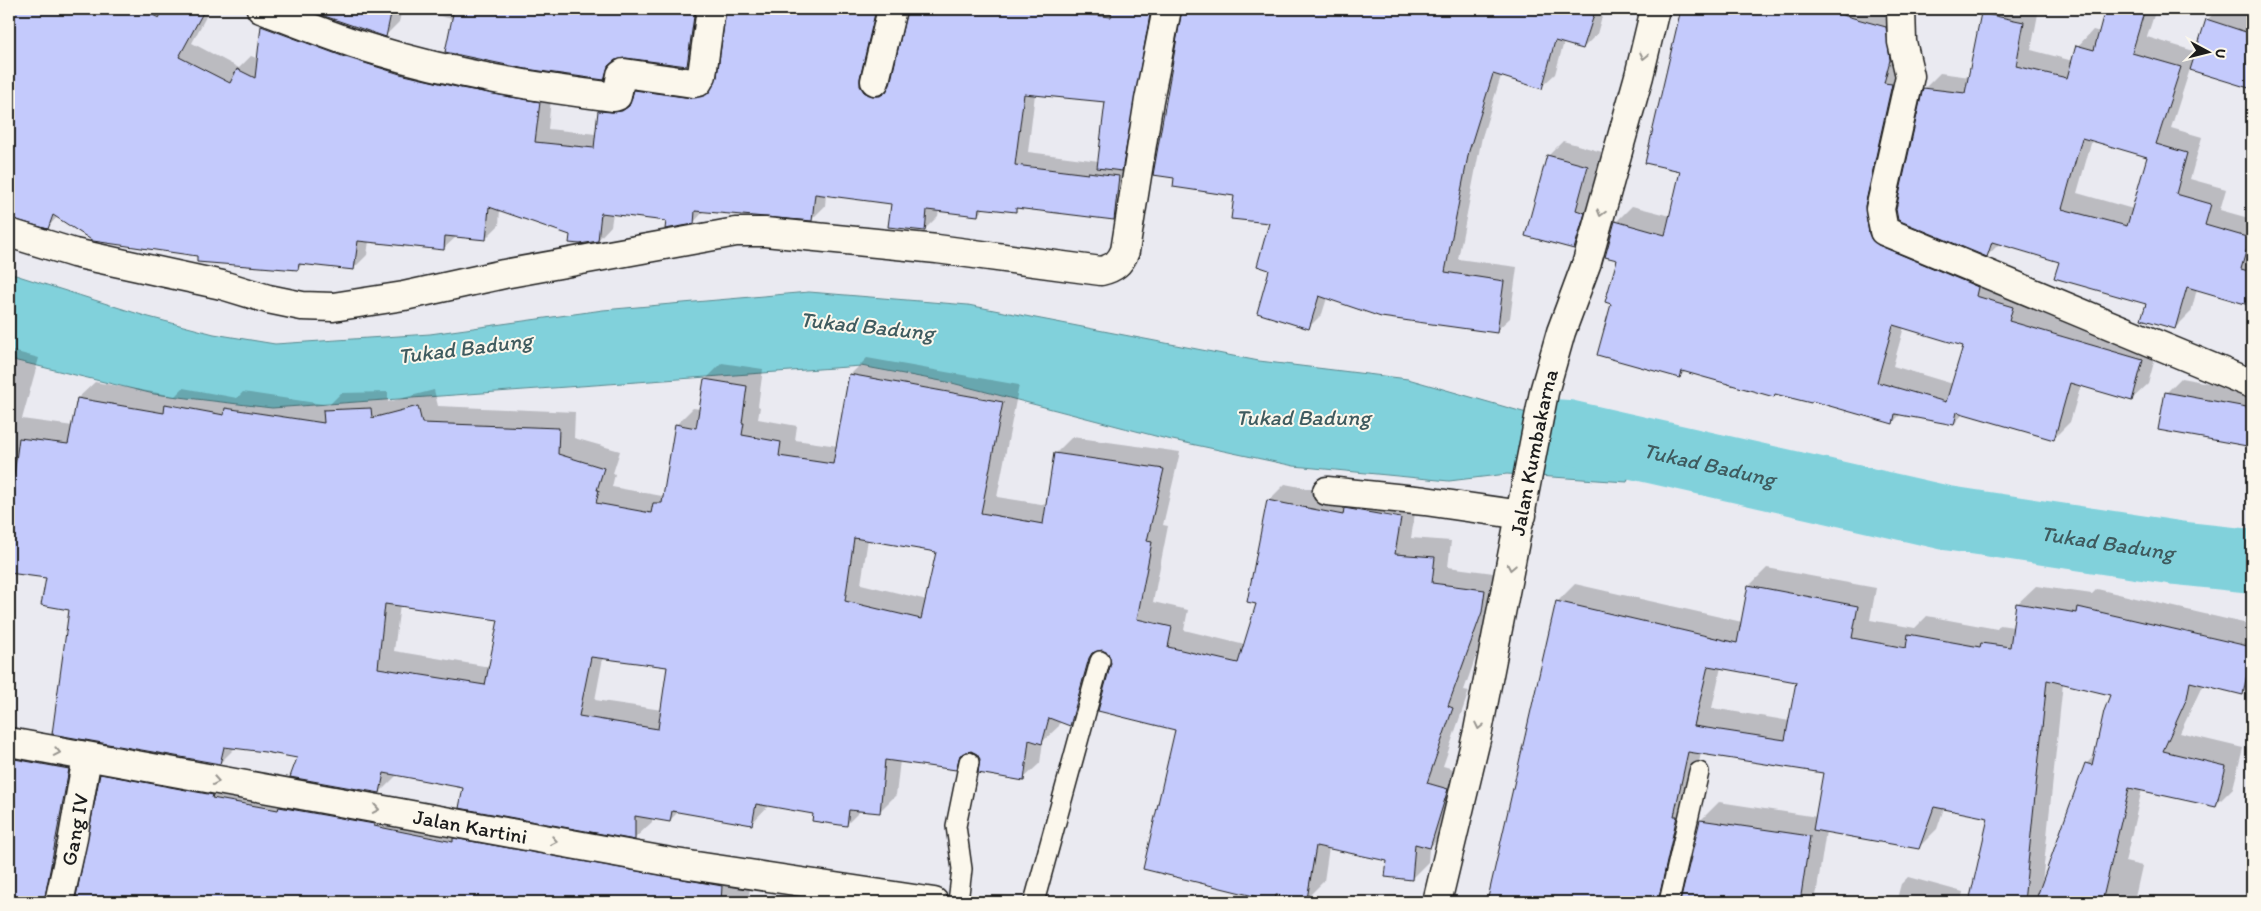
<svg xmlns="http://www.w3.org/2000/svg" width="2261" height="911" font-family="Itim,sans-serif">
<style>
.water{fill:#81d1db;stroke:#59898f}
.shadow{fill:#0003;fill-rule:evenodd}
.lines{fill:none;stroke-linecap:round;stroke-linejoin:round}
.river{stroke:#81d1db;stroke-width:64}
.building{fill:#c4cafc;stroke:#1c1c1c;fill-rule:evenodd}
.lane-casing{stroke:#1c1c1c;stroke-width:22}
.street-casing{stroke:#1c1c1c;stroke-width:31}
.secondary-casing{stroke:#1c1c1c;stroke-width:31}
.lane{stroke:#fbf7ec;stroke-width:19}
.street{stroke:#fbf7ec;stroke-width:28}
.secondary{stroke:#fbf7ec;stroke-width:28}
.oneway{stroke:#97948e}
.labels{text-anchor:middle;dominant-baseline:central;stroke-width:4;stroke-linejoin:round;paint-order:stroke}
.street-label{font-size:21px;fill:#1c1c1c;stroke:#fbf7ec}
.water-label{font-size:22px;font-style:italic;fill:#3f5b5f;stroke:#fbf7ec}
</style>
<rect width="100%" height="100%" fill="#eaeaf1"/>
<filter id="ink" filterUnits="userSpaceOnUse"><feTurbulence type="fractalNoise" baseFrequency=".02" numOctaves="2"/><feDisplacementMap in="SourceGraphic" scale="10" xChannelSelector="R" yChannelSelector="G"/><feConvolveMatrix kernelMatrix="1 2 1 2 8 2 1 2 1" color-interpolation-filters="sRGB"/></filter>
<g filter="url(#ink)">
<path class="water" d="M9,273L145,316L214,334L275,344L430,334L603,310L809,292L968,305L1259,361L1408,379L1523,412L1642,432L1627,482L1507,474L1449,481L1294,466L1163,438L952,383L861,366L272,408L154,394L9,359Z"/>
<path class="shadow" d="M9,9H210L192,43L239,68L251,56L259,59L263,27L277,13L552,89L548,129L596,134L599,111L612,98H633L635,91L649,77L705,85L716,84L719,77L727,9H886V83H892L908,9H1162L1127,205L1114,219L1019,207L1015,211L985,207L978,215L939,210L938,216L924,230L893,203L826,194L825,206L811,220L705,210L693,223L613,213L611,226L598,240L572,234L500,209L499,225L485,239L457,236L443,249L369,241L367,255L354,268L303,263L298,269L199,255L58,216L48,227L9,217ZM1035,94L1106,101L1099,161L1028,152Z
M310,9H402L399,22L386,35Z
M406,9H706L701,51L687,65L626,56L619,58L617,65L604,79L453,19Z
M1183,9H1604L1597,34L1583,48L1564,42L1555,74L1541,87L1501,76L1482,137L1458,259L1517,267L1510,318L1496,331L1327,298L1322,314L1309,327L1271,269V222L1235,195Z
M1693,9H1894L1902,11L1884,217L2028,291L2024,305L2159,344L2148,384L2131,400L2081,385L2070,422L2054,438L1964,413L1954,424L1901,414L1892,423L1812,400L1776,393L1774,396L1686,371L1679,377L1618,259L1616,222L1632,206L1671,216L1682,170L1679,23ZM1904,327L1965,346L1953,384L1893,366Z
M1988,9H2039L2031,50L2073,61L2078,46L2093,30L2100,32L2107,9H2156L2147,37L2197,52L2207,20L2218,9H2236L2252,14V88L2190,69L2171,128L2202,137L2190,179L2226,189L2220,210L2252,219V304L2197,289L2191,312L2175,328L2147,303L2061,261L2000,243L1987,256L1924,89L1940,73L1970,77L1982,14ZM2092,140L2149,156L2133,209L2077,193Z
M2252,93V120L2248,119Z
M1563,141L1602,152L1590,196L1598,198L1589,233L1574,248L1548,156Z
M9,350L39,358L22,419L73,426L78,398L95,382L175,396L183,388L237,398L243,392L329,405L341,393L388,392V402L434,390L438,406L575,412L574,438L620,451L613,473L615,474L612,487L662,496L665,493L676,425L693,408L700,409L705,380L722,363L763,369L758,406L760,407L758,419L797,426L795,440L838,446L850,375L867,358L1019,385L997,497L1047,505L1055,454L1072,437L1180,452L1163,525L1168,526L1153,602L1188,610L1184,630L1245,645L1258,603L1268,501L1285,484L1356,498L1417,501L1411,538L1451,541L1448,567L1501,574L1498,594L1464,690L1469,691L1443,766L1464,772L1447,830L1429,848L1428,862L1411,879L1388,860L1329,847L1324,881L1307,898L1279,894L1274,899L1176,729L1112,664L1109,653L1103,649L1087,708L1070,725L1060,721L1059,726L1043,741L1040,763L1023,779L981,759L978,753L973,751L956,768L900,760L896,795L879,812L861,810L847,824L814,813L769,805L752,823L679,811L670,820L652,817V822L635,838L464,787L397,775L380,792L299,757L236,747L220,763L70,609L47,576L9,572ZM868,539L938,551L927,600L861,584ZM400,605L500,619L490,667L394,651ZM603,658L669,666L662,710L595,700Z
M2181,378L2252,391V440L2247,445L2166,393Z
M1767,568L1876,588L1870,620L1915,628L1927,616L1997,629L2000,625L2014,627L2017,604L2036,586L2092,594L2097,589L2252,625V684L2242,694L2203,684L2180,733L2243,748L2233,788L2215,806L2142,789L2125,862L2142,866L2134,902H1969L1989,817L1944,808L1937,829L1919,847L1826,831L1815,902H1489L1557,602L1575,584L1742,622L1749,586ZM1721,667L1797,681L1790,721L1712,708ZM2063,683L2112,694L2095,755L2086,764L2042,884ZM1701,753L1824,772L1817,817L1719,802L1701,820L1684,893L1679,892L1691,798Z
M9,733L91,747L70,891L78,895L101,775L123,753L753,867L748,902H9Z
M1908,877L1963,892L1961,902H1896L1901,884Z"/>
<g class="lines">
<path class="river" id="s1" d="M1551,431L1567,432L1947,518L2177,553L2252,561"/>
</g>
<path class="building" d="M9,9H140L159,18L164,9H205L179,57L230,83L237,69L255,78L261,26L342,56L400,74L461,88L540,102L535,142L594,148L598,111L612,112L622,111L629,106L634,90L691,98L707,94L717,77L726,9H876L860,78V86L864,92L872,96H880L886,92L890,85L907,9H1039L1111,17L1112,9H1151L1122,171L1097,168L1105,102L1024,94L1015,165L1088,174V172L1119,176L1114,220L1016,208V212L979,208L978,216L927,210L925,231L888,227L891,204L815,194L812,221L695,211L694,224L665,229L666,221L601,213L598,241L580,244L569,243L570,235L489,207L486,240L445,236L444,250L358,241L354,270L299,264L298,270L197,262V256L93,241L53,215L48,229L9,218Z
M304,9H392L386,37Z
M454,9H695L687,66L626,58L615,60L608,66L604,80L526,69L445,52Z
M1182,9H1573L1594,15L1583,49L1555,41L1542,89L1493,74L1469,151L1445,272L1504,281L1497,333L1381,317L1319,296L1309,329L1257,313L1269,270L1257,266L1269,223L1231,219L1234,196L1173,187L1174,178L1153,175Z
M1681,9H1821L1886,27L1890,60L1884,83L1892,84L1865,206L1869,234L1872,240L1878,245L1978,287L1976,296L2013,307L2009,321L2143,360L2132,401L2070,383L2054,440L1957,412L1954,425L1895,414L1893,424L1812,401L1811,403L1775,394L1774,397L1682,371L1680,378L1597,355L1611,304L1605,302L1617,260L1605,257L1615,221L1665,235L1680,171L1645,163ZM1893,325L1963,346L1946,402L1877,382Z
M2105,9H2145L2132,53L2181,67L2156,144L2187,153L2176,194L2211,204L2205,225L2250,238L2241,269L2252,272V306L2187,287L2175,329L2141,319L2146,304L2054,278L2059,262L1992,242L1987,257L1898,220L1896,209L1923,88L1965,93L1981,13L2024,22L2016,66L2067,78L2076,45L2094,50ZM2082,138L2147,157L2127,226L2062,209Z
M2206,19L2252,34V89L2190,70Z
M1547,155L1588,166L1576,210L1585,213L1574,249L1525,236Z
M849,374L1003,402L981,513L1043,524L1054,453L1164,469L1147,541L1152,542L1137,619L1172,627L1168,647L1238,663L1256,604L1247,602L1267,500L1343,515L1344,508L1401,518L1395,554L1435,557L1432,583L1485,590L1482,612L1448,706L1453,708L1427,783L1448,789L1430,848L1415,844L1412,880L1385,877L1387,861L1316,846L1307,899L1276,895L1274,901L1143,869L1175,730L1098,711L1111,663L1108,653L1102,650L1092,653L1089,658L1070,726L1049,718L1042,744L1029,740L1024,781L978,773L980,759L977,754L971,751L960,755L956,770L885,760L880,813L849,810L847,826L812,821L813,814L756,804L752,825L672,811L670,822L635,816V840L459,808L463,788L384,773L380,793L290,777L297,758L265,752L224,747L220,764L52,734L69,610L41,605L46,578L9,573V512L19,438L68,444L77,398L164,413L165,404L224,415L225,408L324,423L323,410L371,408L372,418L418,406L422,423L559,428L558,454L604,468L597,490H599L596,503L651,513L653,503H662L675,424L696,428L704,379L747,386L742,423H744L742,435L781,442L779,456L833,464ZM854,538L936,552L921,619L845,601ZM385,604L498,620L485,685L378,668ZM591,657L667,667L658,729L579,716Z
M2165,392L2252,408L2247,446L2158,430Z
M1748,585L1858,606L1852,638L1906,648L1908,634L1980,647L1981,643L2010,647L2016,603L2077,613L2078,607L2252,647L2243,695L2190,682L2187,698L2163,751L2226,766L2216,807L2129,788L2102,902H2035L2085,763L2092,765L2104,711L2110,695L2047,680L2024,902H1969L1988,818L1934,807L1919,849L1813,830L1823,773L1688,752L1674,816H1677L1658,902H1487L1556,601L1737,643ZM1708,666L1796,682L1785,740L1694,726Z
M9,758L69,769L44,902H9Z
M100,774L213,795L212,798L278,810L279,807L374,824V826L453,842V838L722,886L721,902H75Z
M1700,820L1810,836L1800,902H1680Z"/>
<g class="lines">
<defs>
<path id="lane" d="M958,902L962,869L956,826L969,762
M1034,902L1100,661
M1669,902L1699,772"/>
<g id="street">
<path d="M261,9C299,23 337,39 375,50C454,74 533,87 614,97L617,96L621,75L624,73L693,83L698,82L702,75L711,9"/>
<path d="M1901,9L1902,42L1910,76L1880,209L1884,231L2252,384"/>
<path d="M875,81L892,9"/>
<path d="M9,233L74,253L222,285L268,299L302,306L333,307L404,296L504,274L736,232H765L937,249L1101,271C1114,268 1120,263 1125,251L1149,100L1167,9"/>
<path d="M1327,491L1425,501L1522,515"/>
<path id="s2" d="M59,902L72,843L87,757"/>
</g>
<g id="secondary">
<path id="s3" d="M9,742L676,863L934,902"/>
<path id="s4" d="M1437,902L1478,731L1544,392L1561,332L1587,262L1639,76L1655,9"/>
</g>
</defs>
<use href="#lane" class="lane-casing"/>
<use href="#street" class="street-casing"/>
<use href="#secondary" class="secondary-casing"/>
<use href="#lane" class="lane"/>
<use href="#street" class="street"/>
<use href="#secondary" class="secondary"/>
</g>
<defs><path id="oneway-chevron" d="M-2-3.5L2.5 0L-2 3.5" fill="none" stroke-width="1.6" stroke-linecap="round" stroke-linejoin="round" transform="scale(1.25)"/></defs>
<g class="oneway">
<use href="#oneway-chevron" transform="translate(1644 56) rotate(103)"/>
<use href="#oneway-chevron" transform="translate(1601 213) rotate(106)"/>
<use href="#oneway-chevron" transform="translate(1511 567) rotate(101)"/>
<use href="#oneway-chevron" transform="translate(1479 726) rotate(102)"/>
<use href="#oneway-chevron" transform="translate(57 752) rotate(11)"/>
<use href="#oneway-chevron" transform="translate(216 781) rotate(10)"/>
<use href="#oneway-chevron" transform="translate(376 809) rotate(10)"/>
<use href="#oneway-chevron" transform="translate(554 841) rotate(10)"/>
</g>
</g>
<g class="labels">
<g class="street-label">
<text stroke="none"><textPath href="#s4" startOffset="460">Jalan Kumbakarna</textPath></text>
<text stroke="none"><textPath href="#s3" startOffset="469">Jalan Kartini</textPath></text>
<text stroke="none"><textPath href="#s2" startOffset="74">Gang IV</textPath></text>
</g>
<g class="water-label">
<text transform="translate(867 326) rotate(6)">Tukad Badung</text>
<text transform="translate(465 348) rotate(-7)">Tukad Badung</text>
<text x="1303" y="417">Tukad Badung</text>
<text stroke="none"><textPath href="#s1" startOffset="162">Tukad Badung</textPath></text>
<text stroke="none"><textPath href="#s1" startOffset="568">Tukad Badung</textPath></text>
</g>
</g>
<rect width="2261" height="911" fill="none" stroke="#fbf7ec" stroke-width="30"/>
<rect x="15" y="15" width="2231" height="881" fill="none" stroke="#1c1c1c" stroke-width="2" filter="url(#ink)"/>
<g transform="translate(2208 52) rotate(97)" stroke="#fbf7ec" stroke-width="4" paint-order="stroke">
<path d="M0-4L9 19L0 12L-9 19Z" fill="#1c1c1c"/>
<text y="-8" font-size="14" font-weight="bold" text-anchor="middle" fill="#1c1c1c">U</text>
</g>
</svg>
